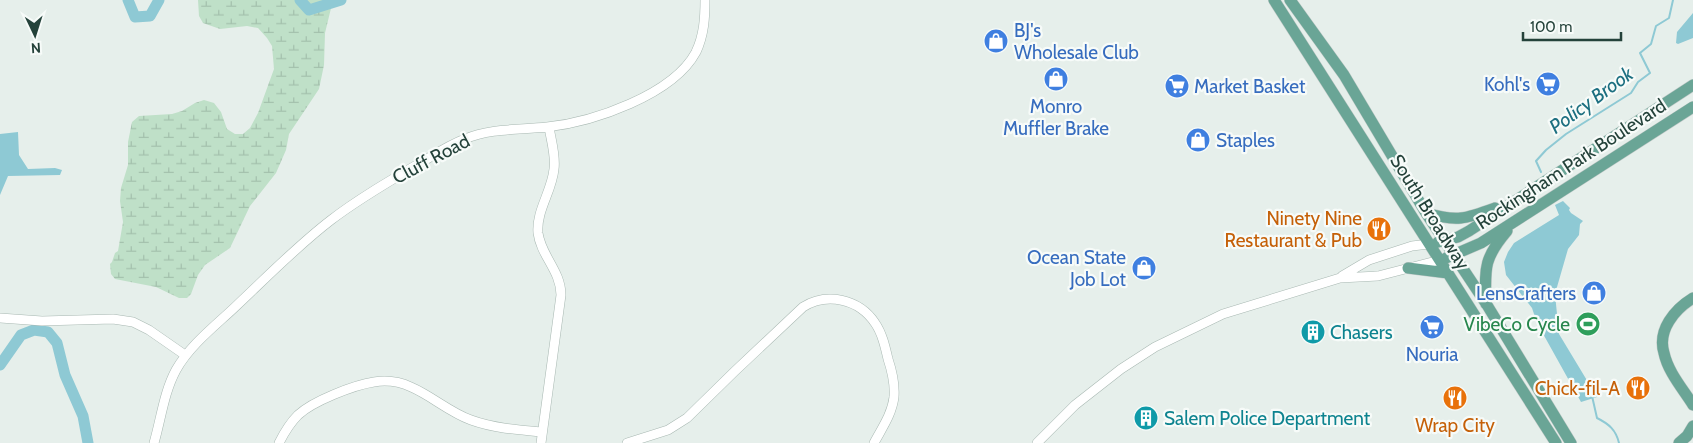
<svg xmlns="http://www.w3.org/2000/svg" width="1693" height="443" font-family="Cabin,sans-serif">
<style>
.wetland{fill:url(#wetland-marsh)}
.water{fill:#8ec9d4}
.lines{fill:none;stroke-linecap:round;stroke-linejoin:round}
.stream{stroke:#8ec9d4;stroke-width:2}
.river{stroke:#8ec9d4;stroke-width:11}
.minor-casing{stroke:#a8b8b2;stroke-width:10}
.major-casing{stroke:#c2cac8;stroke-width:12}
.minor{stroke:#fff;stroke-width:9}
.major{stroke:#6aa596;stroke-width:11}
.labels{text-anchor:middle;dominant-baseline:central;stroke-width:4.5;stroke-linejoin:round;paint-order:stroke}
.shop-label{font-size:19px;fill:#366cbe;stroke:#f7fbf9;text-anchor:start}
.street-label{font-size:19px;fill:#24423a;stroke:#f7fbf9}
.food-label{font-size:19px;fill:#c56008;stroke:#f7fbf9;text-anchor:end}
.leisure-label{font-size:19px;fill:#27864d;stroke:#f7fbf9;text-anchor:end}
.culture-label{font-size:19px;fill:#0d838f;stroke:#f7fbf9;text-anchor:start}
.water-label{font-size:20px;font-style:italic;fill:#1c6f80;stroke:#f7fbf9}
</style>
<defs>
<pattern id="wetland-marsh" width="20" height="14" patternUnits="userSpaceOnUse" patternTransform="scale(1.25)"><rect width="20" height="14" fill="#bfe0c8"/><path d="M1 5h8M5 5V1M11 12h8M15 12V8" fill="none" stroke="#a4c1ad"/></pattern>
</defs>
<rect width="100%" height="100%" fill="#e6efeb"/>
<path class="wetland" d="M198,0H333L325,33L324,65L319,89L289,134L286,150L276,173L250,206L230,248L205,265L198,275L191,294L187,298H179L156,287L115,279L111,274L110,264L112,262L115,253L118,251L123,222L120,201L121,188L128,165V142L132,122L139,116L172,114L182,111L195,103L204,100L214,103L221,112L227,129L235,134H243L250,128L258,113L274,69L272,46L267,38L258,28L247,26L220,29L203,23L199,16Z"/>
<path class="water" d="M1693,13V38L1678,44L1676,43L1677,32Z
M18,132L19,155L28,169L55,168L62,170L60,175L8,176L0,195V134Z
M1563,201L1570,208L1569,210L1571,213L1583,221L1580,224L1579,235L1568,249L1555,294L1559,334L1597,397L1581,402L1537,323L1532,308L1506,275L1504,262L1508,252L1514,243L1559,215L1555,205Z"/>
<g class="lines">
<path class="stream" d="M1541,172L1536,161L1546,150L1566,134L1631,93L1638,82L1650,73L1640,53L1651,44L1656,26L1669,18L1673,0
M1592,396L1597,418C1609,424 1616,430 1619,443"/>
<path class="river" d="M128,0L135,17L150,16L159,0
M300,0L309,10L341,0
M0,365L21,335L34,330L48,332L57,343L65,375L83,416L88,443"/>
<defs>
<path id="minor" d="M1342,276L1369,260L1412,246L1429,244
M0,318L42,321L113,319L133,322L149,330L185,355
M154,443C161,419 164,392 176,370C190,345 215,326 235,307C267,277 297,246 331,220C357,200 386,183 415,166C431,157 447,146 465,139C490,128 520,130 547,127C593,122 673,95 696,52C704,35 705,18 705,0
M279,443C284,433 290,423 298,415C313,401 354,385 374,382C386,380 400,382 411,387C432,396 449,412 471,420C493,428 518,430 542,432
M541,443L561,295C561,271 541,256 538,233C536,211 552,191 554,169C556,156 551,140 549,127
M627,443L668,430L687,418L735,371L803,307C827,292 859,299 875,323C882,333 885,346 888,359C892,371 895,384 894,397C892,414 882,428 874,443
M1037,443L1075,405L1121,369L1155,347L1223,314L1340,278L1378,276L1440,260"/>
<path id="major" d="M1274,0L1556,443
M1290,0L1344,75L1426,213L1487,305L1571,443
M1426,213C1457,222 1465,219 1495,208
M1438,242L1458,237L1469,231L1693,85
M1446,258L1481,243L1693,107
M1408,268L1448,273
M1693,298C1675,309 1657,330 1664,353C1668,372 1683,389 1693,405
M1486,304C1485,269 1483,259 1507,231
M1679,443L1687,436L1693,426"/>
</defs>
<use href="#minor" class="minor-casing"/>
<use href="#major" class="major-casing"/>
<use href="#minor" class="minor"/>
<use href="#major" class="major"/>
</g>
<defs>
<symbol id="shop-disc" viewBox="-11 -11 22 22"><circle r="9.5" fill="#3f7fe0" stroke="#f7fbf9"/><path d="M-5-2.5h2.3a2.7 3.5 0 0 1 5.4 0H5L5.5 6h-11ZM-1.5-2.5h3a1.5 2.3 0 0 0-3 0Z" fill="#fff"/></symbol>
<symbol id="supermarket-disc" viewBox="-11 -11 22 22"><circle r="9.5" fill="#3f7fe0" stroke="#f7fbf9"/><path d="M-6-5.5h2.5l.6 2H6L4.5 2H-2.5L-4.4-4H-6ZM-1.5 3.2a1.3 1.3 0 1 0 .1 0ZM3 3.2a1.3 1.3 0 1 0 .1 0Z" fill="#fff"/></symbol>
<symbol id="restaurant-disc" viewBox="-11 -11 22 22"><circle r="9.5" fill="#e8710a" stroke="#f7fbf9"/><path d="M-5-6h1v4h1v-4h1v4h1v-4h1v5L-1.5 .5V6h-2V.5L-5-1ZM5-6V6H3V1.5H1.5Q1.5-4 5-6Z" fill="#fff"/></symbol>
<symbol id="stadium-disc" viewBox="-11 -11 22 22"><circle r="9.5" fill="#2e9e5b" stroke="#f7fbf9"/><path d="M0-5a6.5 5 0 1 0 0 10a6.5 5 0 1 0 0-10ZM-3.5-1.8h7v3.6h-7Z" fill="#fff"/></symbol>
<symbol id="building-disc" viewBox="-11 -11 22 22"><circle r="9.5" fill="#0f9aa8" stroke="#f7fbf9"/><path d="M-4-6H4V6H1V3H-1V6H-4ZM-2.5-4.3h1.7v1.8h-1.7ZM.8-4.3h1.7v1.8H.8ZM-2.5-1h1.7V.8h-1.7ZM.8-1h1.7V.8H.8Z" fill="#fff"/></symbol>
</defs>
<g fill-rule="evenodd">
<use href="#shop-disc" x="982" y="27" width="28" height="28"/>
<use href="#shop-disc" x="1042" y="65" width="28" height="28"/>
<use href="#supermarket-disc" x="1534" y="70" width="28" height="28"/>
<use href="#supermarket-disc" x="1163" y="72" width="28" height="28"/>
<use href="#shop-disc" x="1184" y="126" width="28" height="28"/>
<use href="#restaurant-disc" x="1365" y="215" width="28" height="28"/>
<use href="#shop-disc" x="1130" y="254" width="28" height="28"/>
<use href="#shop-disc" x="1580" y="279" width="28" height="28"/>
<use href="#stadium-disc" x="1574" y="310" width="28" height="28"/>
<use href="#supermarket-disc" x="1418" y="313" width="28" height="28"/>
<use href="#building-disc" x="1299" y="318" width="28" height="28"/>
<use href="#restaurant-disc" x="1624" y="374" width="28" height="28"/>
<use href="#restaurant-disc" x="1441" y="384" width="28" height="28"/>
<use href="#building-disc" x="1132" y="404" width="28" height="28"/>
</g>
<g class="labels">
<g class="shop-label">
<text x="1014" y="30">BJ's<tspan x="1014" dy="22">Wholesale Club</tspan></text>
<text x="1530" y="84" text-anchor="end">Kohl's</text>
<text x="1194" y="86">Market Basket</text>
<text x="1056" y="106" text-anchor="middle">Monro<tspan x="1056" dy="22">Muffler Brake</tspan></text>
<text x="1216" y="140">Staples</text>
<text x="1126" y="257" text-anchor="end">Ocean State<tspan x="1126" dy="22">Job Lot</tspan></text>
<text x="1576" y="293" text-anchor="end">LensCrafters</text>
<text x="1432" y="354" text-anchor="middle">Nouria</text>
</g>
<g class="street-label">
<text transform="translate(431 159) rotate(-28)">Cluff Road</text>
<text transform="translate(1571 164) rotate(-33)">Rockingham Park Boulevard</text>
<text transform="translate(1430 212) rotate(58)">South Broadway</text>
</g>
<g class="food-label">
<text x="1362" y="218">Ninety Nine<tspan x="1362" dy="22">Restaurant &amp; Pub</tspan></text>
<text x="1620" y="388">Chick-fil-A</text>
<text x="1455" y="425" text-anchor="middle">Wrap City</text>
</g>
<g class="leisure-label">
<text x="1570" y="324">VibeCo Cycle</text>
</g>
<g class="culture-label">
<text x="1330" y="332">Chasers</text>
<text x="1164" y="418">Salem Police Department</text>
</g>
<g class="water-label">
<text transform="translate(1591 100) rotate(-36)">Policy Brook</text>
</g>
</g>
<g transform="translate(35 35) rotate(176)" stroke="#f7fbf9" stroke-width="4" paint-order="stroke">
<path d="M0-4L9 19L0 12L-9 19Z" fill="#24423a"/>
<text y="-8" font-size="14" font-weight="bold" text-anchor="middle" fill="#24423a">N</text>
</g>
<path d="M1523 32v8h98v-8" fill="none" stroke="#24423a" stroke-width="2.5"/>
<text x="1530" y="32" font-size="15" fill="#24423a" stroke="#f7fbf9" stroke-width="4" paint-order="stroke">100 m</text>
</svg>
